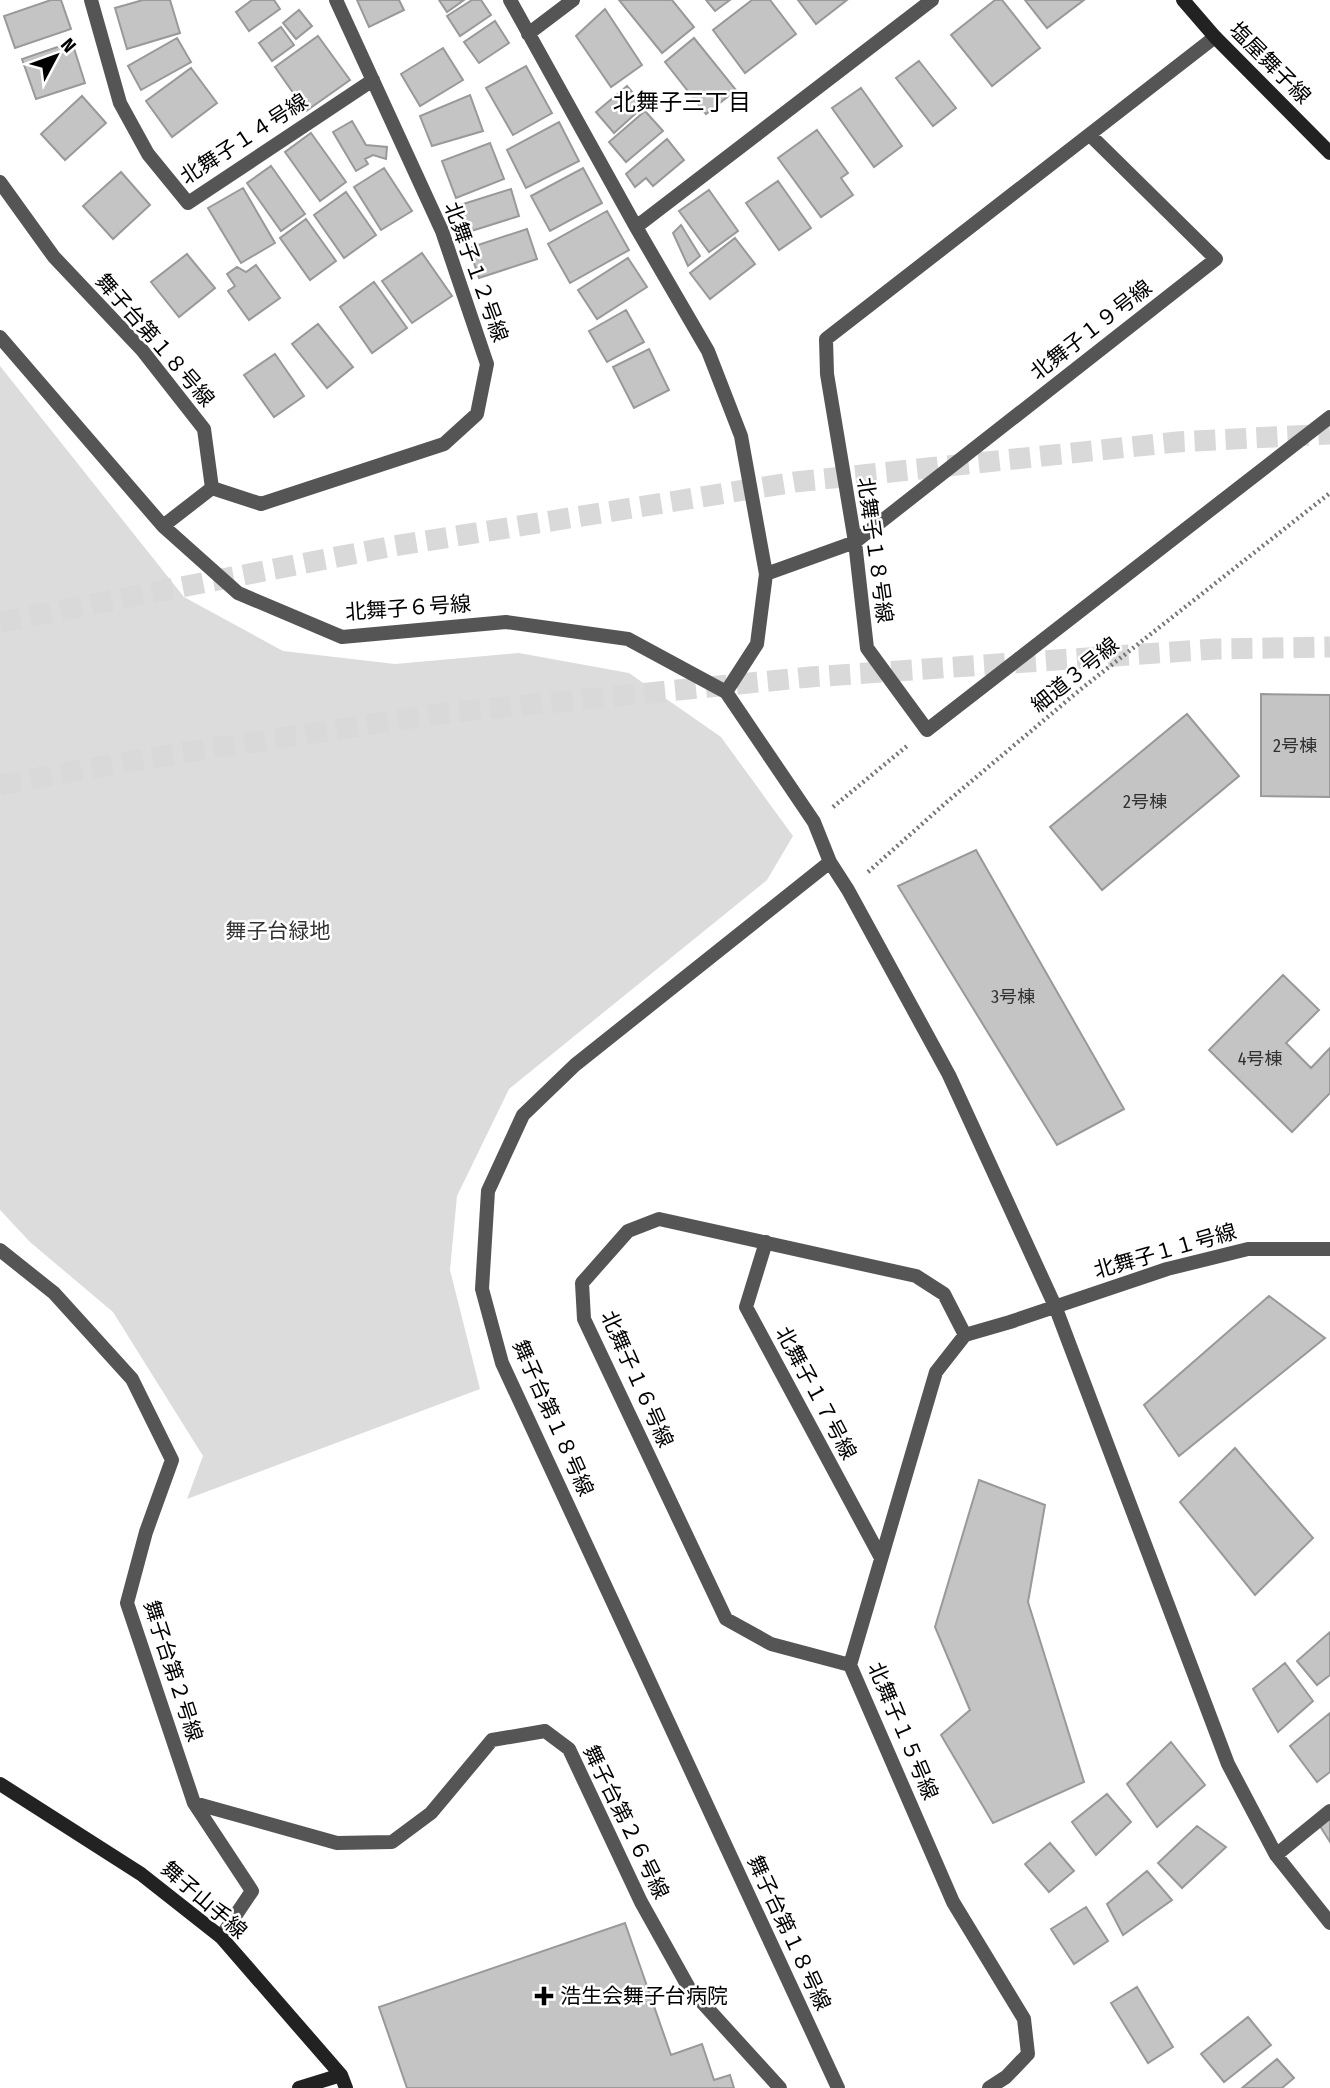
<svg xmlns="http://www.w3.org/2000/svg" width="1330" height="2088" font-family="'Fira Sans Condensed','Noto Sans JP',sans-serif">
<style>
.green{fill:#dcdcdc}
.building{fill:#c4c4c4;stroke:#999;stroke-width:2}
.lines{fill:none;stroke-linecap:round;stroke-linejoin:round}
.highway-tunnel{stroke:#d9d9d9;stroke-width:21;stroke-dasharray:21 10;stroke-linecap:butt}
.path{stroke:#777;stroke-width:4.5;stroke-dasharray:2 3.5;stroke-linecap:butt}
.street{stroke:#555;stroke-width:14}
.secondary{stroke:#222;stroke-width:14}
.poi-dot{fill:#000;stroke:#fff;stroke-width:2.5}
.labels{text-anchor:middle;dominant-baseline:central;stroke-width:5;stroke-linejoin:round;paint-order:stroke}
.number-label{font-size:18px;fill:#313131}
.street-label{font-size:21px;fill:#000;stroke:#fff}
.park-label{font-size:21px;fill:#333;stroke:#fff}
.poi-label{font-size:21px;fill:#000;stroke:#fff;text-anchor:start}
.neighbourhood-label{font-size:23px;fill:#000;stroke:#fff}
</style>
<rect width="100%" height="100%" fill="#fff"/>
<path class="green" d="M0,366L184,597L283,651L395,664L519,653L629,673L721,737L793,836L767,880L509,1089L457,1196L450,1270L480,1389L187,1499L203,1456L113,1312L30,1242L0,1210Z"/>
<path class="building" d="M51,0H61L71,29L15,48L4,16Z
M143,0H170L180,33L127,49L115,8Z
M252,0H274L280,9L249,31L236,12Z
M357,0H399L404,10L369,27Z
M439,0H464L447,12Z
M472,0H481L491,15L460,36L447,16Z
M619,0H672L694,27L662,53Z
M706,0H730L715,11Z
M752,0H770L796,34L745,73L713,30Z
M798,0H847L816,24Z
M995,0H1002L1040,48L992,86L951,35Z
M1025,0H1084L1047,28Z
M605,9L642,65L611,87L576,36Z
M299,10L312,26L296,39L283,23Z
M495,21L509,43L479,63L464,42Z
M281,27L294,45L272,61L259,43Z
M318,36L350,80L306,111L275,67Z
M177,38L191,62L141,90L128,66Z
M694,38L736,90L706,114L665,62Z
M72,42L85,83L36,99L22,59Z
M443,48L463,80L420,106L401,74Z
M919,61L956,108L933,126L896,78Z
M526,66L552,113L513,135L486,88Z
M191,68L217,103L172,137L146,101Z
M627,86L644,106L614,133L596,112Z
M861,88L902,146L874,167L832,108Z
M470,95L483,131L432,146L420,116Z
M82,96L106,123L65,160L41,134Z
M645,111L663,131L626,162L609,142Z
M352,121L366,145L387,147L386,159L373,155L365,159L368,164L356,171L333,132Z
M559,122L579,161L526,188L507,150Z
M817,130L848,173L841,178L853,195L821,217L778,158Z
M311,133L346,182L320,201L285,152Z
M667,139L684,160L653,186L646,178L635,187L626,174Z
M490,143L504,179L456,198L442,161Z
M271,166L305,214L281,231L247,183Z
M384,168L412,211L381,230L354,187Z
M583,168L602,203L550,231L531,196Z
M121,172L150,205L113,239L83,206Z
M778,181L811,228L779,250L746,203Z
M243,188L275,243L241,263L208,208Z
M511,189L519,216L465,233L457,206Z
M709,190L738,231L709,252L679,211Z
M346,192L376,235L344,258L314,215Z
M607,211L629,250L570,283L548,244Z
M306,219L336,261L310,280L280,238Z
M681,225L700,256L688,266L673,233Z
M527,229L537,259L479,278L469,248Z
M735,238L755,264L710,299L690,273Z
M422,253L452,296L412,323L382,281Z
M187,254L215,288L179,317L151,282Z
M628,258L647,287L597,319L578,290Z
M256,265L280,298L249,320L228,291L235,286L227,274L237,267L246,272Z
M374,282L407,328L372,353L340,307Z
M626,310L644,342L607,362L589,331Z
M318,324L353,367L327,388L292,344Z
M649,349L669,390L634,408L613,367Z
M275,354L304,396L274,417L244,375Z
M1261,694L1330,695V797L1261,796Z
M1187,714L1239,776L1102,890L1050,827Z
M976,850L1124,1109L1057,1145L898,886Z
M1283,975L1319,1010L1286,1043L1311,1068L1330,1048V1093L1292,1132L1209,1050Z
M1269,1296L1325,1338L1179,1456L1144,1405Z
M1235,1448L1313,1538L1255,1595L1180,1502Z
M979,1480L1045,1505L1028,1602L1084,1782L993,1823L941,1735L970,1710L935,1627Z
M1330,1632V1675L1317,1685L1297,1661Z
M1285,1663L1313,1701L1278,1732L1253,1689Z
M1330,1713V1772L1317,1782L1290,1746Z
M1171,1742L1205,1785L1157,1827L1127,1784Z
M1107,1794L1131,1822L1096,1855L1072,1822Z
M1330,1814V1842L1318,1823Z
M1197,1826L1226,1847L1182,1888L1158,1863Z
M1050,1843L1074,1871L1049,1892L1025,1864Z
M1147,1871L1172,1900L1123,1935L1107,1904Z
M1086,1907L1108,1941L1074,1964L1051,1929Z
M625,1923L671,2055L702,2044L714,2080L730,2075L734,2088H407L379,2007Z
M1137,1987L1173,2047L1148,2063L1111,2003Z
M1248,2017L1271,2045L1224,2082L1201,2054Z
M1277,2059L1294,2078L1282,2088H1242Z"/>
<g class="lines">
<path class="highway-tunnel" d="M0,622L394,546L795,482L1177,442L1330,434
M0,785L143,759L445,713L810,677L1216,649L1330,647"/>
<path class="path" d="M833,807L907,746
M868,872L949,800L1081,689L1330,493"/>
<path class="street" d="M91,0L120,103L148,154L188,203L373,80
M510,0L636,227L708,351L741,436L766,574L757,644L726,692
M528,34L573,0
M1215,37L826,339L827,374L855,542L867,648L927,730L1330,417
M0,182L54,257L142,350L204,429L212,488L163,526
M636,227L932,0
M0,337L163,526L238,593L342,637L506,622L628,639L726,692L814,822L830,862L848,890L949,1075L1055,1306L1228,1764L1276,1855L1330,1923
M212,488L261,504L444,444L477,414L487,364L442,231L336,0
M766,574L855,542L1216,259L1091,136
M830,862L575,1065L523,1115L488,1191L482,1289L502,1363L838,2088
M766,1242L746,1307L881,1558
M0,1250L54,1293L132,1379L172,1460L146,1532L127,1603L194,1803L252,1891L221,1937
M850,1665L771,1644L726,1619L584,1319L582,1283L628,1231L659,1219L916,1276L944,1294L965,1335
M194,1803L337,1843L392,1842L431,1813L492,1740L545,1731L569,1749L641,1902L689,1988L780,2088
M1276,1855L1330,1811
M989,2088L1006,2077L1028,2054L1024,2019L953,1902L850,1665L936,1372L965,1335L1010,1322L1167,1269L1248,1249H1330"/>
<path class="secondary" d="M1183,0L1215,37L1330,153
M0,1784L141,1874L221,1937L341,2075L346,2088
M299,2088L341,2075"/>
</g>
<path class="poi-dot" d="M540.5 1985.5h7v7h7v7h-7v7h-7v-7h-7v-7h7z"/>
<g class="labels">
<g class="number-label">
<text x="1295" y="746">2号棟</text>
<text x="1145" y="802">2号棟</text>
<text x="1013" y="997">3号棟</text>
<text x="1260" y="1059">4号棟</text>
</g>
<g class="street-label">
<text transform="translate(1270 63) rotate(45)">塩屋舞子線</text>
<text transform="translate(244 139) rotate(-33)">北舞子１４号線</text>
<text transform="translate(476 272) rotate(70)">北舞子１２号線</text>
<text transform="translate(1091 330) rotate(-38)">北舞子１９号線</text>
<text transform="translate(155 340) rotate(49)">舞子台第１８号線</text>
<text transform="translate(875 550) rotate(82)">北舞子１８号線</text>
<text transform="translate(408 608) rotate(-4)">北舞子６号線</text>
<text transform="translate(1075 675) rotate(-39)">細道３号線</text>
<text transform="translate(1165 1251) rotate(-16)">北舞子１１号線</text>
<text transform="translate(637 1379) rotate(66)">北舞子１６号線</text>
<text transform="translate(816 1393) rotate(62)">北舞子１７号線</text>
<text transform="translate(553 1418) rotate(66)">舞子台第１８号線</text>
<text transform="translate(173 1671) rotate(72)">舞子台第２号線</text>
<text transform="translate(903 1731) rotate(67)">北舞子１５号線</text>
<text transform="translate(626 1822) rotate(64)">舞子台第２６号線</text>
<text transform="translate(204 1900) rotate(41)">舞子山手線</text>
<text transform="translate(789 1933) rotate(65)">舞子台第１８号線</text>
</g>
<g class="park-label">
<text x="278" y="931">舞子台緑地</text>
</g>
<g class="poi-label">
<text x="560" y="1996">浩生会舞子台病院</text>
</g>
<g class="neighbourhood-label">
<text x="682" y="102">北舞子三丁目</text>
</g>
</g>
<g transform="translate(56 56) rotate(49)" stroke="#ffffff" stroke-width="5" paint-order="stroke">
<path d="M0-5L12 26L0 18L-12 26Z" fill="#000000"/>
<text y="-10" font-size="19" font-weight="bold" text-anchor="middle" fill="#000000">N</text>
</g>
</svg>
